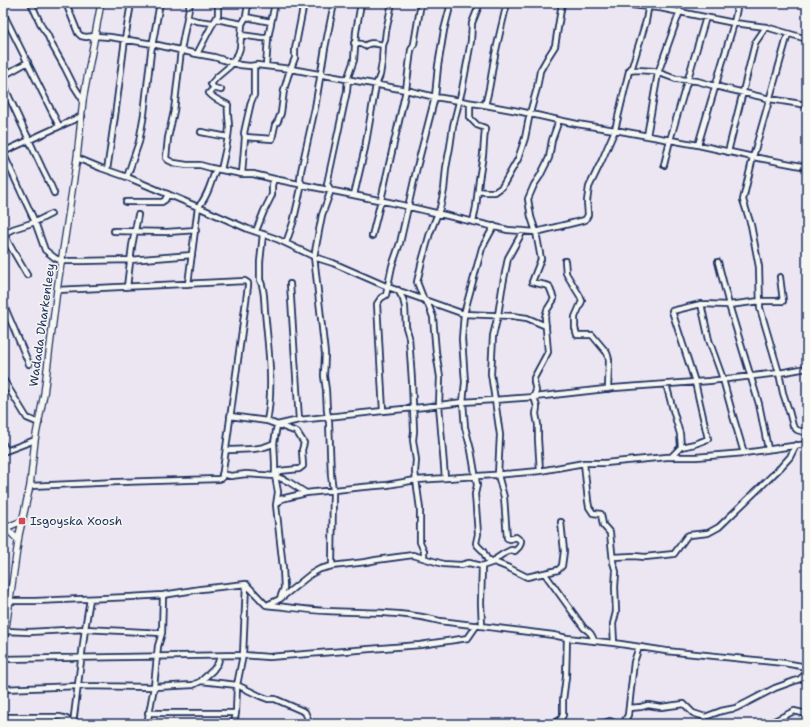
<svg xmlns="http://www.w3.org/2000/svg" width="810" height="727" font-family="'Shantell Sans',sans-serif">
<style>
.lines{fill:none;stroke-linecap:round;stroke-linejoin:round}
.minor-casing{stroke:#1b2f5e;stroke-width:8}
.major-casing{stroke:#1b2f5e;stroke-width:8}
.minor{stroke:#f6f6f2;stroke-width:4.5}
.major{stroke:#f6f6f2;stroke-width:5.5}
.poi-dot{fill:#d1495b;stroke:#f6f6f2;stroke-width:1.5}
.labels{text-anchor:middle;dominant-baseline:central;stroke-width:3;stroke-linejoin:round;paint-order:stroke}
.street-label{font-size:12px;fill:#1b2f5e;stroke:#f6f6f2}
.poi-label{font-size:12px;fill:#1b2f5e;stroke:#f6f6f2;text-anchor:start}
</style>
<rect width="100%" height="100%" fill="#ebe6f2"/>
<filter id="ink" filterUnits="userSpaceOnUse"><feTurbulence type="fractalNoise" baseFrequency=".025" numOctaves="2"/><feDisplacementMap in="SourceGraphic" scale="8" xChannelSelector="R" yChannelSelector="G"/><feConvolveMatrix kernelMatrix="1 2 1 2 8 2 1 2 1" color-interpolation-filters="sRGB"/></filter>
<g filter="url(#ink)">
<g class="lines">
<defs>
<path id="minor" d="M31,3L42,27L47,34L52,45L65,68L74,86L83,100
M66,3L78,33L81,36L86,37L95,36L110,37L153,44L197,54L214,57L240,65L250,66L257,65L291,69L406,90L435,97L485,105C489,92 491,79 493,65C497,44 502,24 507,3
M190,3L181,50L174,111L168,138L166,158L168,160L174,163L187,165H200L211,168L242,174H253L274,179L272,185V195L264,211L256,231
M617,3L648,7L660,8L734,23L766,27L807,39
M3,5L7,3
M3,13L59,126
M246,17L271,22
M187,18L197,21L213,23
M216,19L242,24
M788,34L753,157L743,200L751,225L759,267L760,308L779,373L807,368
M241,35L262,38H268
M354,43L361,44L365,46C370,41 377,44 383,45
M197,54L211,27L216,19L218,15V3
M266,66L268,38L275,3
M629,71L636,70L654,71L676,79L697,81L715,86L770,99L807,105
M3,76L28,62
M3,84L42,168L51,186L54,193
M214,88L209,93C215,100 221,101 228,105C227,113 229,120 229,128C228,142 224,156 221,170
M221,90L214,88L211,84L217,77L230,66L238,54L240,48L242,24L246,17L248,3
M470,103V118L477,125L485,128L483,155L479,180L476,207L473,222
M485,105L518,111L558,120
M201,132L228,137
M647,136L658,73L680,11
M245,137L244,133L246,124L251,102L254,95V66
M698,145L734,23L738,3
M3,152L82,116
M728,152L755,43L766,27
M3,153L35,222L45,250L55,258L62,261H81L130,260L192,255
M77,158L101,168L127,177L198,207C208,197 211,181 216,169
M664,165L670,140L706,17
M107,170C110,152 112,134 115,116L125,39L131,3
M242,174L245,137L272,139L275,125L278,121L281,113L284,90L288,76L295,58V49L304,3
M127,177L139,142L144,114L151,52L160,3
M274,179L393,203L508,230L536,232L585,220L588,215L587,201L589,187L602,160L615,130L698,145L753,157L807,167
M478,191L485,192H495L502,187L518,159L525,138L530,113L537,88L540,71L548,57L555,46L562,3
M354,195L365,148L376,85L380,75L382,62L383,45L385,40L386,31L392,3
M126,202H162L165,200L168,194
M494,226L482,248L464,314L462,339L465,382L463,402L464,415L465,427L471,450L477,485L475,494L478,534L476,543L478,546L483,551L487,559L509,568L527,577L558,570L562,566L564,551L561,522
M3,227L4,229L6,237L9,244L27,275
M114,231L167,232L196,230
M3,234L13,229L35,222L51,214
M263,234L260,262V280C265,289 264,301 265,311C268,347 274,385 267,421
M372,236L381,200L406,90L411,50L414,44L421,3
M286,243L293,223L302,184L300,180L301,171L315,108L325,48L334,3
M565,261L566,273L567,275L580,296L582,301L575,317V328L577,335H592L607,353L608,356L609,360L608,389
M718,262L729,305L759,404L768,449
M188,284L198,207L248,229L277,239L317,258L333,263L388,287L464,314L513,316L527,318L546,326
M290,284L299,420
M127,287L132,246L138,215
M398,290L403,299L405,307L406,327L409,337L412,381L414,431L413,440L416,460L415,472L420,509V542L424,551V558
M3,303L29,364
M701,304L709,340L723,379L733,416L744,453
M3,379L27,418L39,423
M666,384L673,410L680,434L681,447L671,457
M535,397V400L537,407L536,414L538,425V439L540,471L584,463L588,501L589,507L593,513L601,514L603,525L610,533L613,562L616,572L615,587L616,612L613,624L614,643
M533,398L536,391L534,382V378L548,352L545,317L547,310L554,299L549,286L532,282L541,259L536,232L531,217L528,199L534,185L540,176L549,158L552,140L557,126L558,120L577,124L615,130L629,71L632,67L646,21L649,3
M383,411L377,304L381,298L386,295L392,266L400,243L417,167L435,97L438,66L444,30L451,3
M230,416L267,421L297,432L304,443L302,450L303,466L299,469L279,471L275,476
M274,443L275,463V476L278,492L276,505L283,568L284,588L280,598
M3,444L6,450
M681,447L695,444L708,439L695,382L672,311L701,304L729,305L760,301H783L780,277
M226,450C242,449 260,451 274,443L277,425L299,420L383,411L424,407L463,402L535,397L614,388L709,381L779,373L783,393L789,411L793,426L797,430L807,433
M3,452L35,440
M584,463H605L667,457H696L744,453L807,444
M222,474L231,476L246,474L275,476L289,482L306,493L363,487L387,485L416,480L493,475L540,471
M445,478L439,405L440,377L436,352L433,317L428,304L424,300L417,282L422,261L430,233L440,208L444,190L446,168L450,147L453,126L462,90L471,41L472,23L480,3
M30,486L118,482L219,479L222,478L248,286V283L245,281L57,290
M277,504L281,499L306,493
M3,521L6,528
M613,557L634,556L645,557L674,554L687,536L689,535L708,533L719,527L780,468L790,457L796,445
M332,566L333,490L331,475L329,422L327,411L326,390L324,376L325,354L315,265L314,257L322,215L331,190L327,184L347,91L348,77L354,60L356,32L361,3
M482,566L481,603L482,626
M545,574L584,628C590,632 592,634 594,641
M3,602L9,601H35L130,597L163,595L201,589L246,584L266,605C287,607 307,610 327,611C365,613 404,611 440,621L553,635L567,638L614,643L666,651L784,663L807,667
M267,605L280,599L311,574L320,569L332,566L366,562L376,560L413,555L443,564L461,565L469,563L482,566L494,562L497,558L503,554L511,550L515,551L519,547L520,545L521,541L516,537L510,539L507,538L504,497L498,475L500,435L495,400L491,374L493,336L498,315L502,289L508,258L523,231
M5,631L29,632L85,629L162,633
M3,659L243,655L269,657L420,645L468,638L477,625
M201,681L237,685L260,696L268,699H275L305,712L308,719L313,724
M3,689L78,686L154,687L193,685L201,681L213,670L218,663L220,656
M629,708L641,707L648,705L661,707L684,704L693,713L705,717L721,711L736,708L748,702L775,688L800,679L807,673
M148,713H236
M3,717H59C64,718 69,719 72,724
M73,724L85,629L90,599
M147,724L154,687L158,646L162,633L163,595
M234,724L236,713L237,685L243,655L246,584
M554,724L561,719
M563,724L561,719L563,715V700L566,677L567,638
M601,724L610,721L616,724
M623,724L628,715L634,662L639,647
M768,724L794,711L807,714"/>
<path id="major" d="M6,528L18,540
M3,529L22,521
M3,649L19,535L30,486L35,440L44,394L57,290L77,158L83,100L101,3"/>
</defs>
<use href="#minor" class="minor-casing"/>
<use href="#major" class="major-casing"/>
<use href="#minor" class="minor"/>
<use href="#major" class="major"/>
</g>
</g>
<rect class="poi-dot" x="18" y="517" width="8" height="8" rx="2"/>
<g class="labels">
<g class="street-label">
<text transform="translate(42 325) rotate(-82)">Wadada Dharkenleey</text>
</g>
<g class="poi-label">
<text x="30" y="521">Isgoyska Xoosh</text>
</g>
</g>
<rect width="810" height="727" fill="none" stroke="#f6f6f2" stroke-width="16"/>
<rect x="8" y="8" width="794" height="711" fill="none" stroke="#1b2f5e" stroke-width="1.5" filter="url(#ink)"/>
</svg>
